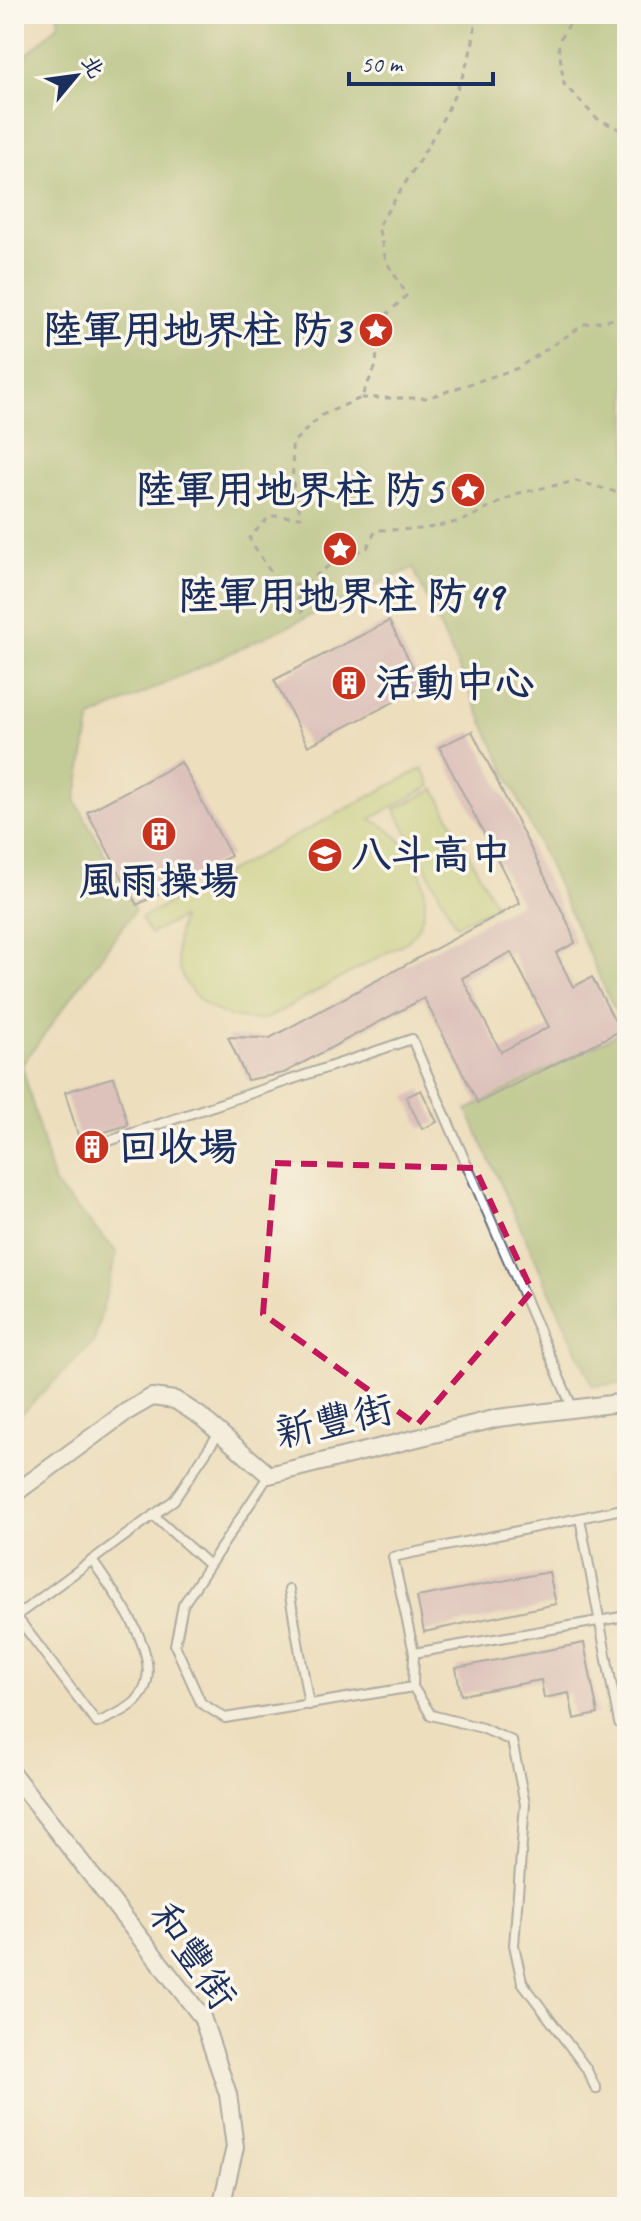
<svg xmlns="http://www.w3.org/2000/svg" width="641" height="2221" font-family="Caveat,'LXGW WenKai TC',sans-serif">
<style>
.green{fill:#b7d277;stroke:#69806a;stroke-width:2}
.forest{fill:#91b468;stroke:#567263;stroke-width:2}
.building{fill:#c99fba;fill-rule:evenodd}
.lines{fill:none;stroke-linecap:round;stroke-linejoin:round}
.service-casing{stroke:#646d7f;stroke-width:12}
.minor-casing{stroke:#646d7f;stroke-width:20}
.path{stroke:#646d7f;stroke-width:3;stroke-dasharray:6 6;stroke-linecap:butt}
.service{stroke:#fff;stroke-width:8}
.minor{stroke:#fff;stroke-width:16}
.marked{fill:none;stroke:#c2185b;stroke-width:6;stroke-dasharray:16 10;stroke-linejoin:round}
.labels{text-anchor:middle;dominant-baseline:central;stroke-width:7;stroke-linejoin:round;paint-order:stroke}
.poi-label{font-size:40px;font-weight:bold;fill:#1b2f5e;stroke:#fbf7ec;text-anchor:start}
.street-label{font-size:40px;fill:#1b2f5e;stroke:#fbf7ec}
</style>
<rect width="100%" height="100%" fill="#fbf7ec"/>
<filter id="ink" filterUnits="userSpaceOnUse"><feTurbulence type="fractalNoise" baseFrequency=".0125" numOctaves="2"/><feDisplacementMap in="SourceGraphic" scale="16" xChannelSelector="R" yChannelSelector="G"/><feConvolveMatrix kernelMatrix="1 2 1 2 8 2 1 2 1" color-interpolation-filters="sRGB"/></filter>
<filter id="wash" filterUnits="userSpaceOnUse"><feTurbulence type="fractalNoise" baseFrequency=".006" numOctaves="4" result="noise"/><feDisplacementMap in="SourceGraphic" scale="32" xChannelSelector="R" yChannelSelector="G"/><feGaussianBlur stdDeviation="1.8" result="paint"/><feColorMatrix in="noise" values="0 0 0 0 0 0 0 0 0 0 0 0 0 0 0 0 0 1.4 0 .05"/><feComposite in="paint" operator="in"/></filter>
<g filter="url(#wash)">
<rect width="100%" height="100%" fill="#eddfbd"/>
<path class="green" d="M423,768L431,786L370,819C415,837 446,901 408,941L268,1018C233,1026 189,1004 179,967C174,951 178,934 181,918L150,934L141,918Z
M435,789L496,906L456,925L395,809Z"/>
<path class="forest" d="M57,14H627V1383L593,1386L467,1110L624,1031L413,568L91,718L76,801L135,910L22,1065L54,1184L117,1252L94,1342L14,1421V62L20,61L59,24Z"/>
<g id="blocks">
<path class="building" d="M389,621L423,687L308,746L274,680Z
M472,731L568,923L575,943L556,953L573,987L592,977L620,1031L478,1103L424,998L284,1073L247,1080L228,1037L270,1038L520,903L439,747ZM511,952L549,1027L501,1052L462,978Z
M181,762L231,856L137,905L87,812Z
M114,1077L128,1125L98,1134L104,1152L85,1158L65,1092Z
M421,1090L437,1122L422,1129L406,1097Z
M549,1572L556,1604L424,1632L417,1597Z
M584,1643L598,1714L574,1719L569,1693L544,1698L541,1680L461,1695L456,1668Z"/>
</g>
</g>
<g filter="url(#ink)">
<use href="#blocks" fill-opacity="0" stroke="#646d7f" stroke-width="2"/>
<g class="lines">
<defs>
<path id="service" d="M106,1142L412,1039L573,1409
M269,1475L183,1605L175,1645L201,1703L225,1718L413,1687L414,1653L627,1616
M153,1515L209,1565
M580,1518L619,1723L627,1722
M92,1560C113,1593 173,1664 136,1701C127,1711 109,1717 97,1723L16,1616L174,1500L219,1433
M289,1590L309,1705
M414,1653L393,1557L627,1508
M413,1687L431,1715L482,1728L512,1741L525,1804L514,1945L522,1982L586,2068L596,2089"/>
<path id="minor" d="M14,1494L126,1412L152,1397L175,1400L200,1416L269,1475L498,1418L627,1402
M14,1776L202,2017L228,2094L235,2147L221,2207"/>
</defs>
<use href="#service" class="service-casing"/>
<use href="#minor" class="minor-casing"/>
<path class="path" d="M475,14C479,76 411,173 378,226L386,261L407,295L379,322L376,366L361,398L322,415L292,443L293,483L301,517L270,516L249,538L278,584L303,585L338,559L367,548L376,530L423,529L462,521L519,493L576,481L627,495
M576,14L558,42L564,84L596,118L627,133
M14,20L21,14
M361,398H427L518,368L585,324L627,317
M303,585L297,602L306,618"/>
<use href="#service" class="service"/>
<use href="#minor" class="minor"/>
</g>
</g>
<path d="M0 0H641V2221H0ZM275,1163L475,1168L532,1291L417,1425L263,1314Z" fill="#eddfbd" fill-opacity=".55" fill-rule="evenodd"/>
<path class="marked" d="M275,1163L475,1168L532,1291L417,1425L263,1314Z"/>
<defs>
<symbol id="sight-disc" viewBox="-11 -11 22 22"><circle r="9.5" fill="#c8321e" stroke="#fbf7ec"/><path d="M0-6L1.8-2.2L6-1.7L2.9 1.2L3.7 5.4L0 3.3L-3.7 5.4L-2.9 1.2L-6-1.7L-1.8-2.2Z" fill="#fff"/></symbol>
<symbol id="building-disc" viewBox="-11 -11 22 22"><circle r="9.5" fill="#c8321e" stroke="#fbf7ec"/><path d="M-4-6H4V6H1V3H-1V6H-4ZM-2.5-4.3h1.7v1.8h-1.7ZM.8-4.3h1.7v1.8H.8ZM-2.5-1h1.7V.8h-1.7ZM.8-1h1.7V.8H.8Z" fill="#fff"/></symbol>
<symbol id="school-disc" viewBox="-11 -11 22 22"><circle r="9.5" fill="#c8321e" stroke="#fbf7ec"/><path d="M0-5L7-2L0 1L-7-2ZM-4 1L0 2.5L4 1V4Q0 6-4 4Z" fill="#fff"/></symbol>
</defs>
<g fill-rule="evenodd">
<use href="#sight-disc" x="356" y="310" width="40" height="40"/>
<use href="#sight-disc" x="448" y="470" width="40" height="40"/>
<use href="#sight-disc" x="320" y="529" width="40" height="40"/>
<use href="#building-disc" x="329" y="663" width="40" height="40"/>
<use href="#building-disc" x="139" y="814" width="40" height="40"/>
<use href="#school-disc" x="305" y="835" width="40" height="40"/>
<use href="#building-disc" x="72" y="1127" width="40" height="40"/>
</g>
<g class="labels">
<g class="poi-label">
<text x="350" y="330" text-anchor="end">陸軍用地界柱 防3</text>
<text x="442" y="490" text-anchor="end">陸軍用地界柱 防5</text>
<text x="340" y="596" text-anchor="middle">陸軍用地界柱 防49</text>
<text x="375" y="683">活動中心</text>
<text x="351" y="855">八斗高中</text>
<text x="159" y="881" text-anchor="middle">風雨操場</text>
<text x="118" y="1147">回收場</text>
</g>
<g class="street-label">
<text transform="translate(334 1421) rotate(-13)">新豐街</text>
<text transform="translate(193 1956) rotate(55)">和豐街</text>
</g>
</g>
<rect width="641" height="2221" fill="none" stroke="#fbf7ec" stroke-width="48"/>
<g transform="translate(76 76) rotate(61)" stroke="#fbf7ec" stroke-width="6" paint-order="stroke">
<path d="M0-6L14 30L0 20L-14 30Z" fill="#1b2f5e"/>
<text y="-12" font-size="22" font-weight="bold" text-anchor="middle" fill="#1b2f5e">北</text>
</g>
<path d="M349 72v12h144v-12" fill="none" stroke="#1b2f5e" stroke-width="4"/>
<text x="361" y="72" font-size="24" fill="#1b2f5e" stroke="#fbf7ec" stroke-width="6" paint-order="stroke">50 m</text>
</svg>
